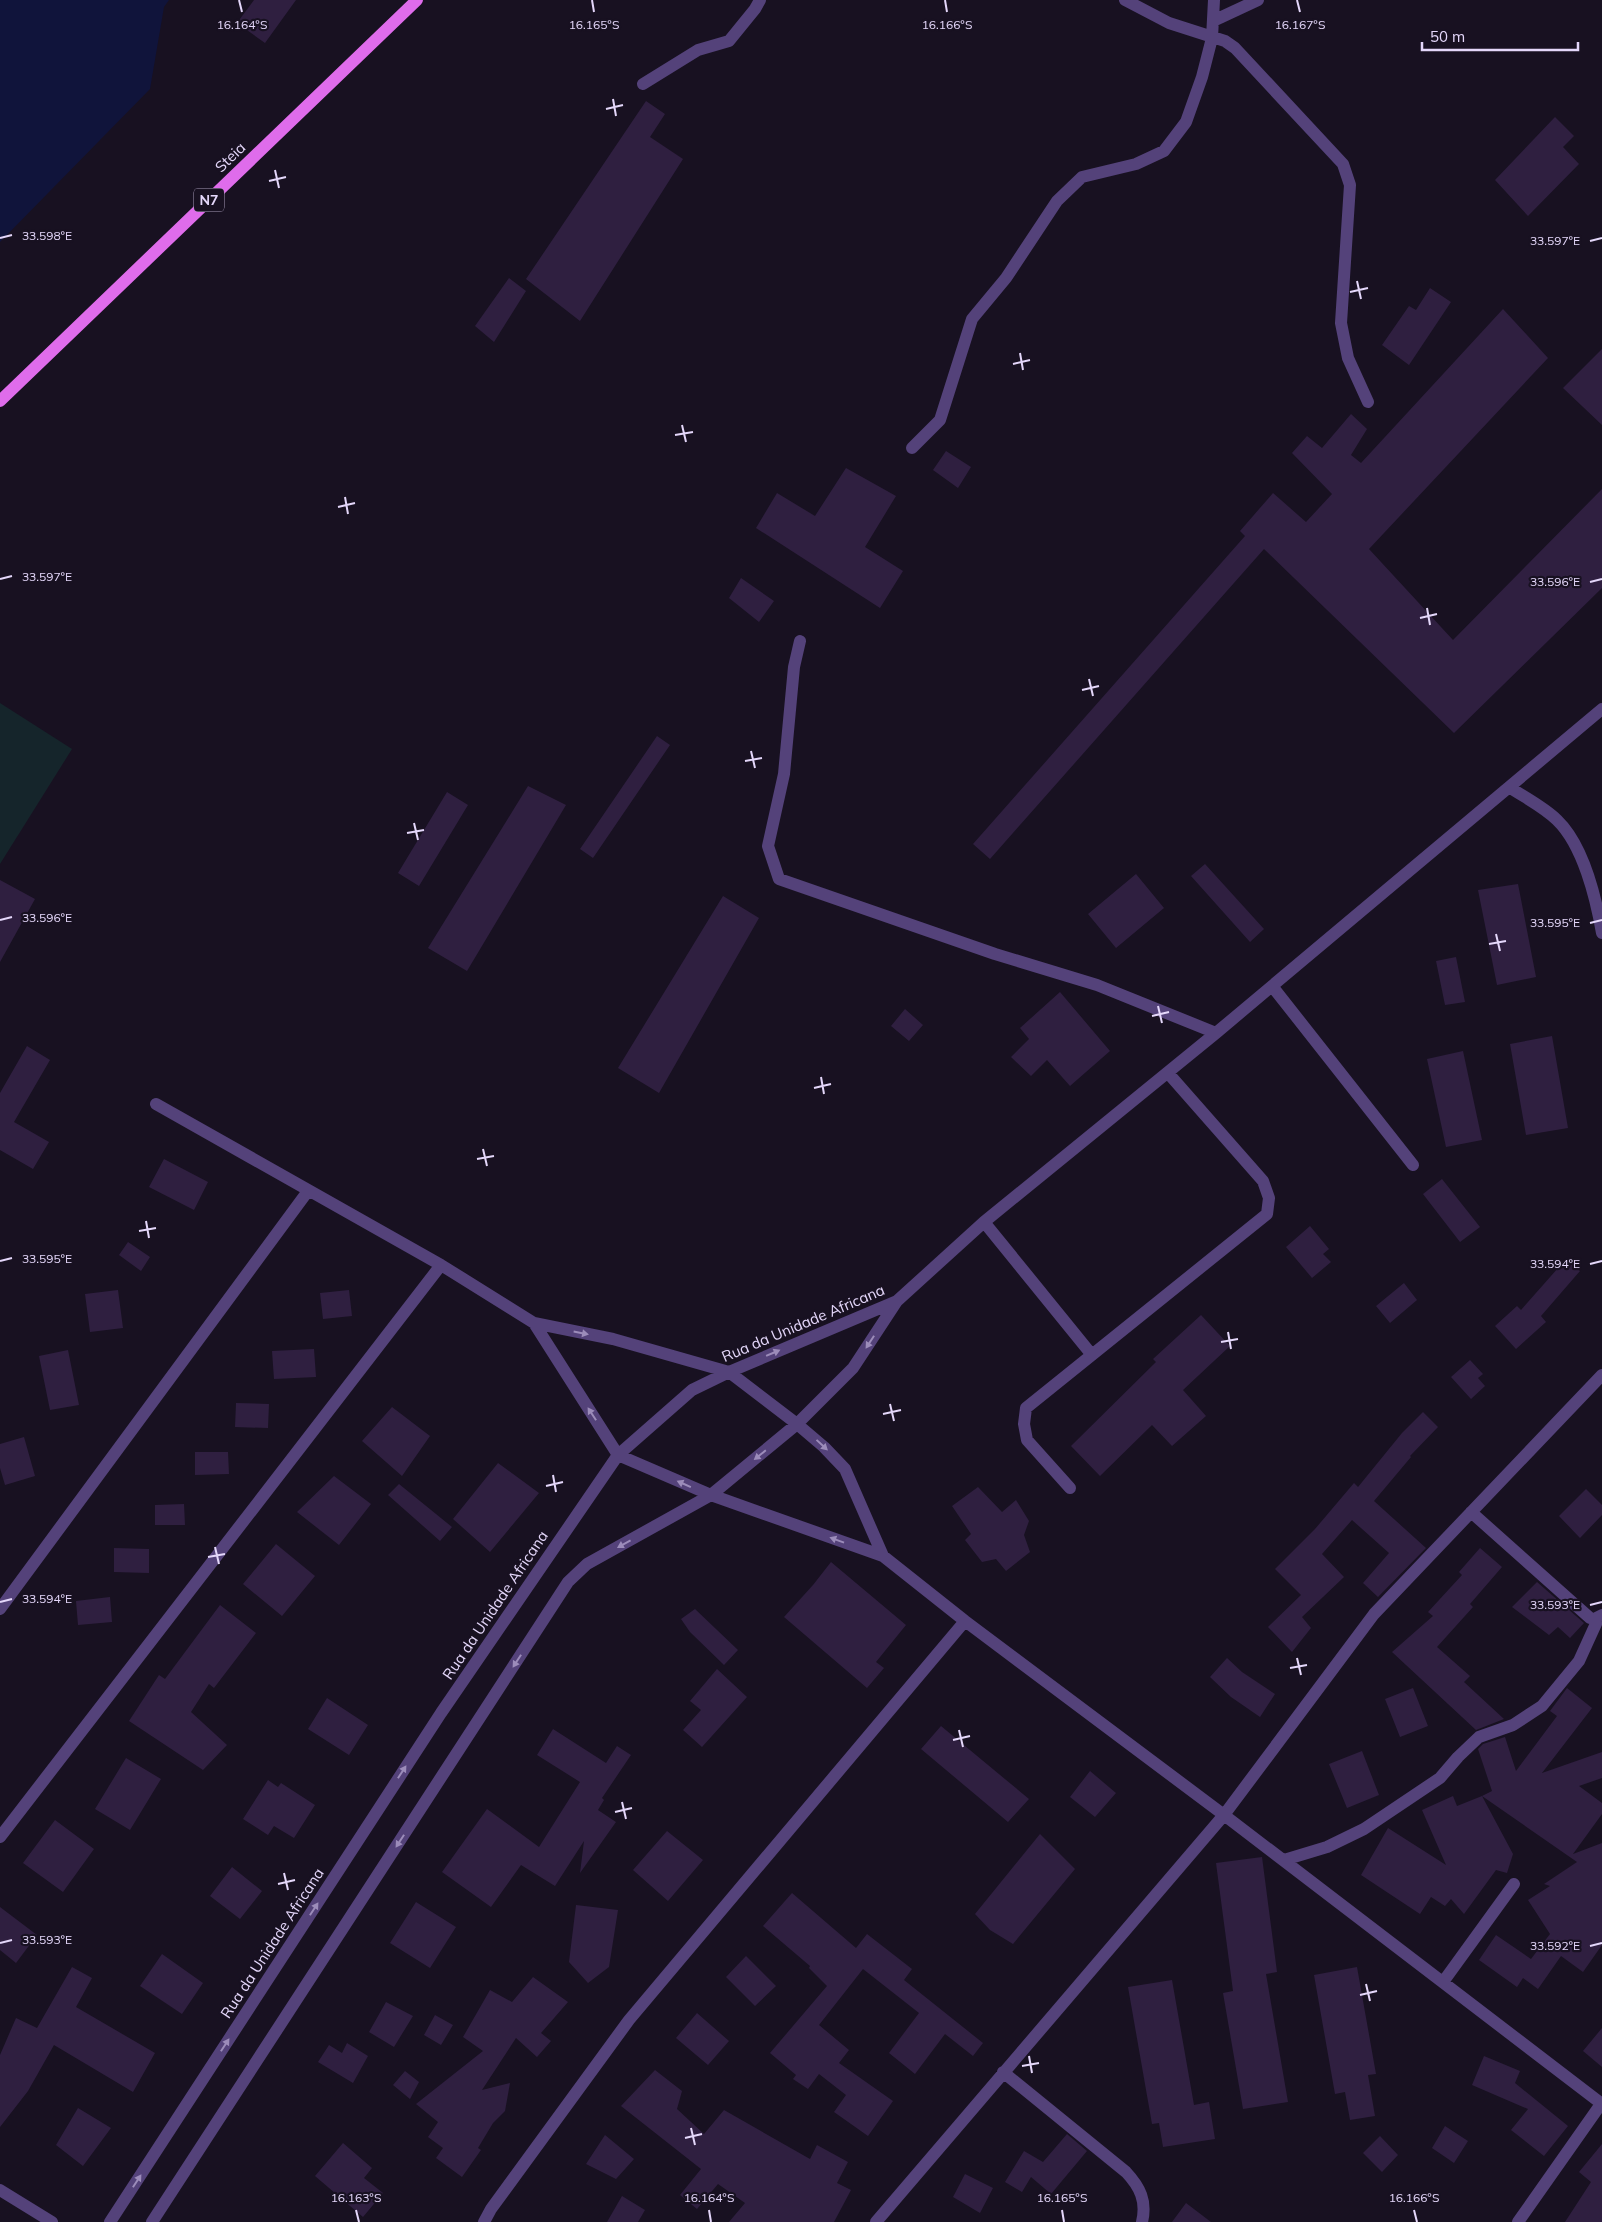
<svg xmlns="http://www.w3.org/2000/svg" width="1602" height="2222" font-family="Mulish,sans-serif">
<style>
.green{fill:#15252b}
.water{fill:#10143b}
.building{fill:#2f1f40}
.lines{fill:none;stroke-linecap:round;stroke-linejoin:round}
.minor{stroke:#54427a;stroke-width:12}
.major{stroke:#df6ceb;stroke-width:12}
.oneway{fill:#9c8cba}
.ticks{fill:none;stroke:#e4d7fa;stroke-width:2}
.labels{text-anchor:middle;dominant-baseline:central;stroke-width:4.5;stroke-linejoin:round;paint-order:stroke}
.shield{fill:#181121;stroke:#a79cb9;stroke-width:1}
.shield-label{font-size:14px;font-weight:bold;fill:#e4d7fa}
.street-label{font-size:15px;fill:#e4d7fa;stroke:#181121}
.ticks-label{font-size:12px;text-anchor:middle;fill:#e4d7fa;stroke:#181121;stroke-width:4.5;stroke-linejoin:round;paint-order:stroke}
</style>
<rect width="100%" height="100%" fill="#181121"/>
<path class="green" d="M0,703L72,749L0,864Z"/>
<path class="water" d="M0,0H169L164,7L150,89L0,242Z"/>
<path class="building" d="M254,0H296L265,43L237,23Z
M646,101L665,114L650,137L683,159L580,321L526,279Z
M1555,117L1574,136L1563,147L1579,164L1528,216L1495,180Z
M509,278L526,291L494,342L475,326Z
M1430,288L1451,302L1409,365L1382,345L1409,306L1416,310Z
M1503,309L1548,358L1369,549L1453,640L1602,489V588L1454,733L1264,549L990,859L973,844L1245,536L1240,531L1273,493L1306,522L1332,494L1292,453L1307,436L1322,448L1351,414L1367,429L1351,455L1361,463Z
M1602,349V425L1563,388Z
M946,451L971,467L958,488L933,470Z
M846,468L896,496L865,547L903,571L880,608L756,528L777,493L815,516Z
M741,578L774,601L759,622L729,598Z
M657,736L670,745L593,858L580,849Z
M528,786L566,805L467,971L428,948Z
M447,792L468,805L419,886L398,873Z
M1205,864L1264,929L1250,942L1191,876Z
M1136,874L1164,908L1116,948L1088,914Z
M0,880L35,899L0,962Z
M1518,884L1536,977L1497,985L1478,890Z
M723,896L759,918L659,1093L618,1068Z
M1456,957L1465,1002L1445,1005L1436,961Z
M1060,992L1110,1051L1070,1086L1047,1060L1031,1076L1011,1057L1029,1039L1020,1028Z
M905,1009L923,1025L909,1041L891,1026Z
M1552,1036L1568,1128L1526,1135L1510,1044Z
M27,1046L50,1060L14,1122L49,1142L33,1169L0,1150V1093Z
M1463,1051L1482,1140L1446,1147L1427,1059Z
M164,1159L208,1182L194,1210L149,1187Z
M1442,1179L1480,1227L1460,1242L1423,1194Z
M1310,1226L1329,1249L1323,1254L1331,1262L1312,1278L1286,1247Z
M128,1242L150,1257L141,1271L119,1255Z
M1566,1259L1580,1271L1541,1316L1546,1322L1516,1349L1495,1326L1517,1306L1521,1310Z
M1404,1283L1417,1300L1390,1323L1376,1306Z
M118,1290L123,1328L90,1332L85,1294Z
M349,1290L352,1316L323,1319L320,1293Z
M1201,1315L1230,1346L1183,1390L1206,1416L1172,1446L1152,1425L1100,1476L1071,1446L1156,1362L1153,1359Z
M314,1349L316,1377L274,1379L272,1351Z
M68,1350L79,1405L50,1410L39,1356Z
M1470,1360L1483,1374L1478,1378L1485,1386L1471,1399L1451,1377Z
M236,1403L269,1404L268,1428L235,1427Z
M392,1407L430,1436L402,1476L362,1441Z
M1423,1412L1438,1427L1410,1456L1411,1457L1374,1501L1426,1548L1378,1597L1363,1583L1389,1553L1352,1520L1322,1554L1344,1577L1302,1617L1311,1628L1292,1652L1268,1627L1301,1595L1275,1569L1315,1529L1354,1483L1358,1487L1402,1433Z
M24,1437L35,1476L5,1485L0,1468V1444Z
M195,1452H228L229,1474L195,1475Z
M498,1463L539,1493L490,1552L453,1519Z
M334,1476L371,1504L339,1545L297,1512Z
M399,1484L452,1527L440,1541L388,1495Z
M978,1487L1002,1512L1016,1500L1029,1521L1024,1535L1030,1552L1006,1571L996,1559L982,1562L965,1540L971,1534L952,1506Z
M1586,1489L1602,1505V1515L1580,1538L1559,1516Z
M184,1504L185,1525H155V1505Z
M276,1544L315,1576L282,1616L243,1584Z
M114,1548L149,1549V1573L114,1572Z
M1480,1548L1502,1567L1470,1604L1473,1607L1437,1647L1470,1676L1464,1682L1504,1719L1476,1730L1392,1652L1433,1616L1428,1612L1462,1575L1459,1572Z
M831,1562L906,1625L876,1662L884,1668L867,1688L784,1617L813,1585Z
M1537,1582L1584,1623L1570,1638L1558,1627L1549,1635L1512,1607Z
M110,1597L112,1622L78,1625L76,1601Z
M220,1605L256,1633L214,1688L209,1684L191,1712L227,1745L203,1770L129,1721L159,1675L165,1679Z
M695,1609L738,1650L724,1665L690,1632L681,1619Z
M1227,1658L1242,1672L1275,1694L1260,1717L1231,1697L1210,1677Z
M717,1669L747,1697L702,1747L683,1730L701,1710L690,1701Z
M1413,1688L1428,1726L1400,1737L1385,1699Z
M1567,1688L1592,1708L1542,1773L1602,1752V1778L1579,1786L1602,1803V1814L1573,1854L1602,1843V1945L1583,1972L1561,1956L1538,1989L1523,1978L1517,1987L1479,1960L1496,1935L1531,1959L1550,1934L1528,1900L1550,1886L1544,1884L1577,1862L1482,1796L1492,1791L1478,1749L1483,1744L1505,1737L1516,1771L1557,1716L1550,1711Z
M327,1698L368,1725L349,1755L308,1729Z
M941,1726L1029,1799L1008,1822L921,1749Z
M553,1729L606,1763L617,1746L631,1755L602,1798L604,1800L598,1810L616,1822L580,1873L584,1841L555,1886L521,1865L491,1907L442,1872L487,1809L539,1847L580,1782L537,1755Z
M1362,1751L1379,1795L1347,1808L1329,1764Z
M126,1758L161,1779L130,1830L95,1809Z
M1090,1771L1116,1793L1095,1817L1070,1797Z
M268,1780L278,1787L281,1783L315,1805L294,1838L274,1826L268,1835L243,1819Z
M1453,1796L1457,1806L1482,1796L1513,1854L1507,1873L1496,1870L1464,1914L1451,1899L1445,1906L1431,1897L1420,1914L1361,1875L1388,1828L1446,1865L1422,1810Z
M55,1820L94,1849L63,1892L23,1863Z
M667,1831L703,1860L668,1901L633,1870Z
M1040,1834L1075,1869L1013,1944L990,1930L975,1914Z
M1262,1857L1277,1972L1266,1974L1288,2102L1243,2109L1223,1993L1233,1991L1216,1863Z
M232,1867L262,1891L240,1919L210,1896Z
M792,1893L856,1948L867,1934L912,1969L904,1980L983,2043L973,2056L945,2034L915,2074L889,2053L919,2013L863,1969L819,2025L849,2050L839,2063L893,2101L868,2136L834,2112L846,2095L819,2074L808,2089L793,2079L796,2075L770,2053L827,1986L809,1968L810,1966L763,1926Z
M416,1902L456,1927L430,1968L390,1943Z
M576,1905L618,1910L609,1967L588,1983L569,1962Z
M0,1907L37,1935L16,1963L0,1950Z
M162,1954L203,1983L182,2014L140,1986Z
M746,1956L776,1986L755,2006L726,1977Z
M72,1967L92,1978L76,2007L155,2053L133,2092L54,2045L28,2091L0,2127V2055L16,2018L37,2028Z
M1357,1967L1376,2074L1368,2075L1375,2116L1350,2120L1345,2092L1335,2094L1314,1975Z
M533,1977L568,2002L541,2033L551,2041L537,2057L516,2038L482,2090L510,2083L505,2111L493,2123L478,2148L481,2150L462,2177L436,2158L443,2148L428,2137L438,2122L416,2104L483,2051L463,2037L490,1990L512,2002Z
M1172,1980L1194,2105L1209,2102L1215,2139L1163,2147L1159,2123L1152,2124L1128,1987Z
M386,2002L413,2016L394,2047L369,2032Z
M697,2013L729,2041L708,2065L676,2038Z
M435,2015L453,2025L441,2045L424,2035Z
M1602,2028V2067L1583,2051Z
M347,2043L368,2056L353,2083L318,2062L329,2045L342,2053Z
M1484,2056L1520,2071L1515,2083L1568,2126L1544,2156L1511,2130L1528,2109L1472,2085Z
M655,2070L682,2091L677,2109L704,2134L724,2110L810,2159L817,2145L848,2162L837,2183L851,2190L834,2222H729L745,2203L718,2184L697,2209L680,2195L701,2169L621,2106Z
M405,2071L419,2082L410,2099L393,2085Z
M78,2108L111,2128L83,2166L56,2145Z
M1445,2126L1468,2141L1454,2163L1432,2148Z
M1067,2134L1087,2151L1051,2194L1031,2177L1022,2192L1005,2182L1024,2151L1043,2162Z
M605,2135L634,2159L616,2179L586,2164Z
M1380,2136L1398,2155L1382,2172L1363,2153Z
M343,2143L372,2168L364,2178L383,2193L363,2217L315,2176Z
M1602,2144V2222H1565L1591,2182L1579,2172Z
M965,2174L993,2188L980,2213L953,2197Z
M622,2196L645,2210L638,2222H607Z
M1186,2203L1211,2222H1172Z"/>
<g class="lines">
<path class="minor" d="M1125,0L1169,23L1225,41L1235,48L1343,164L1350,185L1341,323L1348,358L1368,402
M1213,21L1258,0
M643,84L698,50L729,41L755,9L760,0
M912,448L940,420L972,319L1006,278L1057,201L1082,177L1136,164L1164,151L1186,122L1202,77L1212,38L1214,0
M800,641L794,667L784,774L768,846L779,879L995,954L1097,985L1216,1033
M1509,787C1524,797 1544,807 1557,820C1583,845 1596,898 1602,933
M1272,986L1413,1165
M156,1104L441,1265L534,1323L613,1339L729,1372L797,1424L824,1447L845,1469L883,1556
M984,1222L1092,1355
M534,1323L618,1455L711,1495L883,1556L965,1621L1224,1815L1602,2104
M1070,1488L1027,1440L1024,1424L1026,1408L1267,1214L1269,1198L1263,1181L1168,1073
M1471,1512L1590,1618L1594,1619L1602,1615
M0,1609L308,1191
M0,1837L441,1265
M1284,1860L1327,1847L1364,1829L1440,1778L1458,1757L1479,1737L1513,1725L1542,1706L1579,1661L1599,1617
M1443,1982L1514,1884
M1003,2072L1126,2172C1140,2187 1147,2201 1142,2222
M0,2190L52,2222
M110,2222L441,1713L618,1455L692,1390L729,1372L897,1301
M152,2222L568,1582L587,1564L711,1495L797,1424L853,1368L897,1301L984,1222L1216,1033L1602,709
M484,2222L491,2209L629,2020L965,1621
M876,2222L1224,1815L1374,1614L1602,1375
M1518,2222L1601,2104"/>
<path class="major" d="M0,401L417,0"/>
</g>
<defs><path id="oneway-solid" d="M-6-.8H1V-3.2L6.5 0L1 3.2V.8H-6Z" transform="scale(1.25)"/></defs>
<g class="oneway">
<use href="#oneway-solid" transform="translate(581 1333) rotate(11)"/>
<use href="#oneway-solid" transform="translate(870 1342) rotate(123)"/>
<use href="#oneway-solid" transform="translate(773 1353) rotate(-23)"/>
<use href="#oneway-solid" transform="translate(592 1414) rotate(-123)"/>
<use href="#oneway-solid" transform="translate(822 1445) rotate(43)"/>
<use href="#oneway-solid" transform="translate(760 1455) rotate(141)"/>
<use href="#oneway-solid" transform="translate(684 1484) rotate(-156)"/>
<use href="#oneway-solid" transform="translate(837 1540) rotate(-160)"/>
<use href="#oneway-solid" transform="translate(624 1544) rotate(151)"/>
<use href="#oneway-solid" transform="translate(517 1661) rotate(123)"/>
<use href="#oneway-solid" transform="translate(402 1772) rotate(-57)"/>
<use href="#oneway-solid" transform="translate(400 1841) rotate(123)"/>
<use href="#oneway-solid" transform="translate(314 1909) rotate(-57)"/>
<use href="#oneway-solid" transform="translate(225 2045) rotate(-57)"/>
<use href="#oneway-solid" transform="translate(137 2181) rotate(-57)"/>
</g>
<path class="ticks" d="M239,0L242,12M592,0L594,12M945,0L947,12M1297,0L1300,12M613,99L616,116M606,109L623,105M275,170L279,188M269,181L286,177M0,238L12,235M1590,241L1602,238M1357,281L1361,299M1350,292L1368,288M1020,353L1023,370M1013,364L1030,360M682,425L686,442M675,435L693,432M345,497L348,514M338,507L355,503M0,579L12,576M1590,582L1602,579M1427,608L1430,625M1420,618L1437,614M1089,679L1093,696M1082,690L1099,686M751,751L755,768M745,761L762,758M414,823L418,840M407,833L424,830M0,920L12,917M1590,923L1602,920M1496,934L1500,951M1489,944L1506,941M1158,1006L1162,1023M1152,1016L1169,1012M821,1077L824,1094M814,1088L831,1084M483,1149L487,1166M477,1159L494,1156M146,1221L149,1238M139,1231L156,1228M0,1261L12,1258M1590,1264L1602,1261M1228,1332L1231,1349M1221,1342L1238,1339M890,1404L894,1421M883,1414L901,1410M553,1475L556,1492M546,1486L563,1482M215,1547L219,1564M208,1557L225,1554M0,1602L12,1599M1590,1605L1602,1602M1297,1658L1301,1675M1290,1668L1307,1665M959,1730L963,1747M953,1740L970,1736M622,1802L626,1819M615,1812L632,1808M284,1873L288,1890M278,1884L295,1880M0,1943L12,1940M1590,1946L1602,1943M1366,1984L1370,2001M1360,1995L1377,1991M1029,2056L1032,2073M1022,2066L1039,2063M691,2128L695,2145M685,2138L702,2134M356,2210L359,2222M709,2210L711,2222M1062,2210L1064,2222M1414,2210L1417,2222"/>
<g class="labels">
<rect class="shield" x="194" y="188.5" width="30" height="23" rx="4"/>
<g class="shield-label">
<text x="209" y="200">N7</text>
</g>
<g class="street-label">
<text transform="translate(230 157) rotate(-44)">Steia</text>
<text transform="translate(803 1323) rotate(-23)">Rua da Unidade Africana</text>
<text transform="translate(495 1605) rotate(-56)">Rua da Unidade Africana</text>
<text transform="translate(272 1943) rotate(-57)">Rua da Unidade Africana</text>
</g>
</g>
<g class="ticks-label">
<text x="242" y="29">16.164°S</text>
<text x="594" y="29">16.165°S</text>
<text x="947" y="29">16.166°S</text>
<text x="1300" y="29">16.167°S</text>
<text x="47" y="240">33.598°E</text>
<text x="1555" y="245">33.597°E</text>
<text x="47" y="581">33.597°E</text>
<text x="1555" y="586">33.596°E</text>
<text x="47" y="922">33.596°E</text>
<text x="1555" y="927">33.595°E</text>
<text x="47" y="1263">33.595°E</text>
<text x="1555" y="1268">33.594°E</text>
<text x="47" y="1603">33.594°E</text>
<text x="1555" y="1609">33.593°E</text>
<text x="47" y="1944">33.593°E</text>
<text x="1555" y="1950">33.592°E</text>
<text x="356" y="2202">16.163°S</text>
<text x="709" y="2202">16.164°S</text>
<text x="1062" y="2202">16.165°S</text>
<text x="1414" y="2202">16.166°S</text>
</g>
<path d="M1422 42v8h156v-8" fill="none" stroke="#e4d7fa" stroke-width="2.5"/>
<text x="1430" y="42" font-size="15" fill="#e4d7fa" stroke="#181121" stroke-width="4" paint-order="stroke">50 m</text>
</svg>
